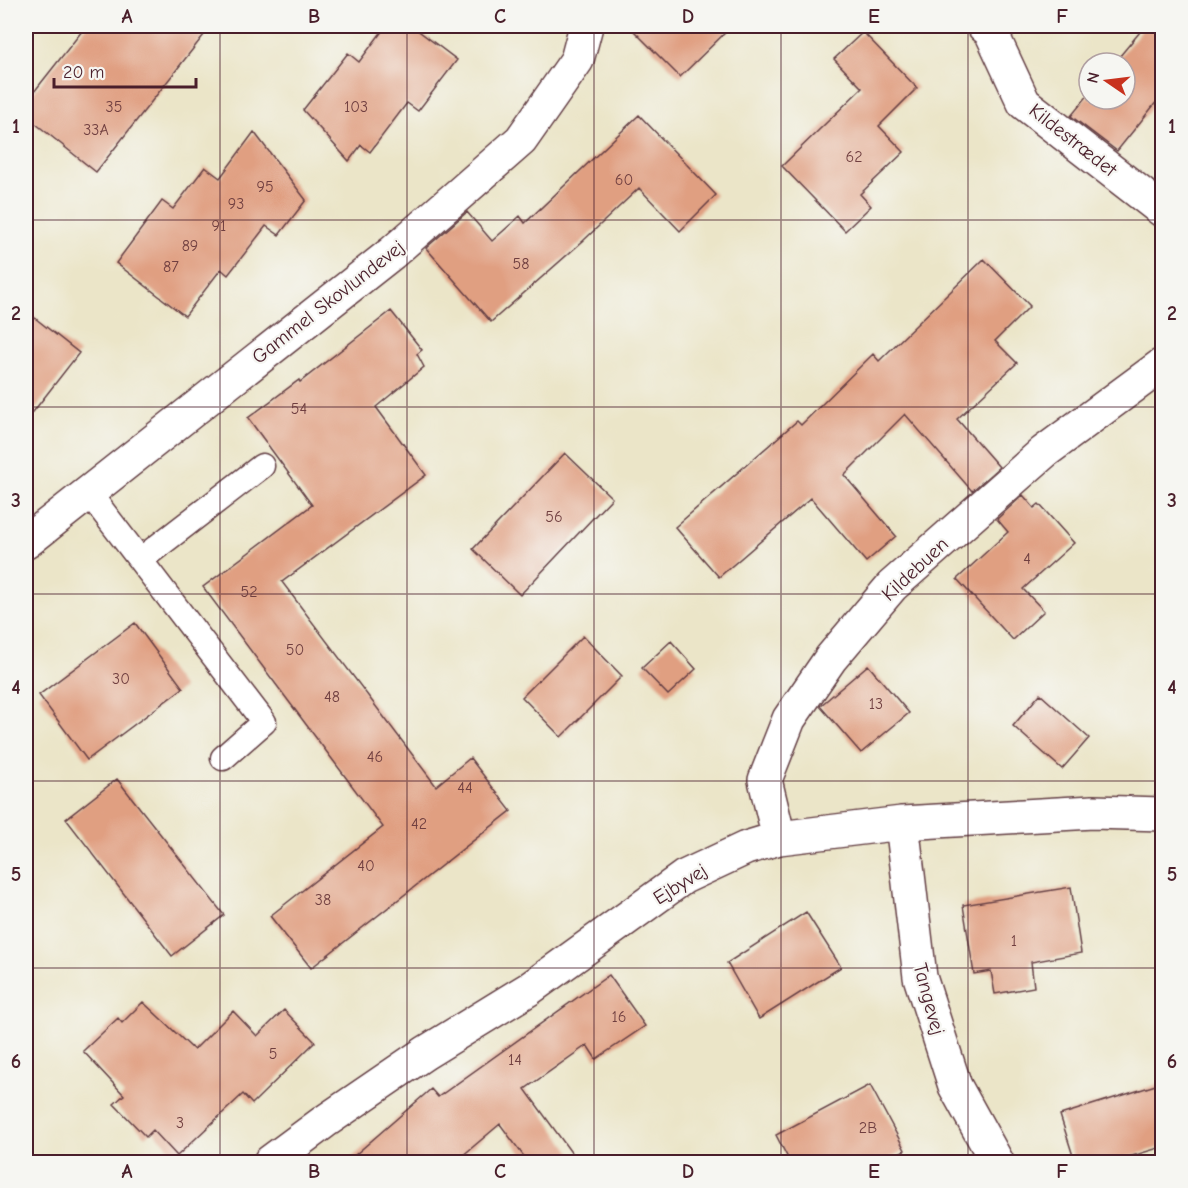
<svg xmlns="http://www.w3.org/2000/svg" width="1188" height="1188" font-family="'Comic Neue',sans-serif">
<style>
.building{fill:#e09f81}
.lines{fill:none;stroke-linecap:round;stroke-linejoin:round}
.service-casing{stroke:#623d43;stroke-width:27}
.minor-casing{stroke:#623d43;stroke-width:36}
.service{stroke:#fff;stroke-width:24}
.minor{stroke:#fff;stroke-width:33}
.grid{fill:none;stroke:#4a1f2b;stroke-width:1.5;stroke-opacity:0.55}
.labels{text-anchor:middle;dominant-baseline:central;stroke-width:4.5;stroke-linejoin:round;paint-order:stroke}
.number-label{font-size:16px;fill:#703f40}
.street-label{font-size:20px;fill:#4a1f2b;stroke:#f6f6f2}
.neatline{fill:none;stroke:#4a1f2b;stroke-width:2}
.grid-label{font-size:20px;text-anchor:middle;font-weight:bold;fill:#4a1f2b}
</style>
<rect width="100%" height="100%" fill="#f6f6f2"/>
<filter id="ink" filterUnits="userSpaceOnUse"><feTurbulence type="fractalNoise" baseFrequency=".0167" numOctaves="2"/><feDisplacementMap in="SourceGraphic" scale="12" xChannelSelector="R" yChannelSelector="G"/><feConvolveMatrix kernelMatrix="1 2 1 2 8 2 1 2 1" color-interpolation-filters="sRGB"/></filter>
<filter id="wash" filterUnits="userSpaceOnUse"><feTurbulence type="fractalNoise" baseFrequency=".008" numOctaves="4" result="noise"/><feDisplacementMap in="SourceGraphic" scale="24" xChannelSelector="R" yChannelSelector="G"/><feGaussianBlur stdDeviation="1.35" result="paint"/><feColorMatrix in="noise" values="0 0 0 0 0 0 0 0 0 0 0 0 0 0 0 0 0 1.4 0 .05"/><feComposite in="paint" operator="in"/></filter>
<g filter="url(#wash)">
<rect width="100%" height="100%" fill="#ebe5c8"/>
<g id="blocks">
<path class="building" d="M86,26H211L96,172L26,116V102Z
M386,26H412L457,60L418,111L407,103L370,152L361,145L349,161L303,110L348,53L359,62Z
M629,26H732L680,77Z
M1145,26H1162V95L1117,151L1071,116L1089,94V99H1125V63H1114Z
M863,32L917,88L879,126L904,152L860,194L871,206L845,231L782,166L862,88L834,59Z
M639,115L716,195L680,231L639,188L583,241L491,322L426,248L467,212L492,241L520,216L525,223Z
M254,132L306,200L279,235L266,226L228,275L221,269L185,316L116,263L162,201L173,209L205,167L220,178Z
M984,259L1030,306L995,341L1017,363L957,419L999,467L972,491L905,414L844,475L896,536L866,562L811,498L719,577L675,527L797,421L801,425L873,354L879,361Z
M26,311L79,353L26,421Z
M391,311L422,350L417,354L424,367L376,407L426,475L282,582L436,786L470,758L511,811L311,968L270,916L383,827L203,587L312,505L248,418L299,380L300,382Z
M565,453L612,498L520,595L473,549Z
M1023,495L1034,508L1039,504L1074,543L1023,589L1044,611L1013,640L957,579L1008,532L997,519Z
M135,623L183,688L87,760L39,695Z
M583,636L622,676L561,737L522,697Z
M671,641L696,669L668,695L642,668Z
M868,665L909,713L861,753L820,706Z
M1040,694L1089,738L1062,769L1013,726Z
M117,779L224,915L172,956L66,819Z
M1071,887L1081,953L1031,962L1034,987L995,994L991,971L974,974L963,905Z
M806,912L841,967L759,1019L727,963Z
M609,975L645,1026L596,1059L587,1045L525,1089L578,1162H528L500,1124L455,1162H347L431,1089L438,1097Z
M143,1002L194,1050L233,1011L257,1036L284,1010L315,1042L252,1104L243,1094L177,1156L153,1130L146,1137L114,1104L124,1095L83,1051L118,1018L122,1023Z
M1162,1083V1147L1112,1162H1075L1060,1115Z
M870,1085L905,1150L881,1162H790L776,1135Z"/>
</g>
</g>
<g filter="url(#ink)">
<use href="#blocks" fill-opacity="0" stroke="#623d43" stroke-width="1.5"/>
<g class="lines">
<defs>
<path id="service" d="M88,492L264,722L223,758
M140,560L262,466"/>
<path id="minor" d="M984,26L991,32L1024,103L1162,210
M26,542L392,253L521,140L577,60L586,26
M902,823L920,977L955,1086L997,1162
M779,838L765,780L789,719L831,658L892,586L1044,452L1162,365
M270,1162L324,1122L425,1053L529,989L684,877L746,848L779,838L902,823L1093,812L1162,814"/>
</defs>
<use href="#service" class="service-casing"/>
<use href="#minor" class="minor-casing"/>
<use href="#service" class="service"/>
<use href="#minor" class="minor"/>
</g>
</g>
<path class="grid" d="M220,26V1162M407,26V1162M594,26V1162M781,26V1162M968,26V1162M26,220H1162M26,407H1162M26,594H1162M26,781H1162M26,968H1162"/>
<g class="labels">
<g class="number-label">
<text x="114" y="107">35</text>
<text x="356" y="107">103</text>
<text x="96" y="130">33A</text>
<text x="854" y="157">62</text>
<text x="624" y="180">60</text>
<text x="265" y="187">95</text>
<text x="236" y="204">93</text>
<text x="219" y="226">91</text>
<text x="190" y="246">89</text>
<text x="521" y="264">58</text>
<text x="171" y="267">87</text>
<text x="299" y="409">54</text>
<text x="554" y="517">56</text>
<text x="1027" y="559">4</text>
<text x="249" y="592">52</text>
<text x="295" y="650">50</text>
<text x="121" y="679">30</text>
<text x="332" y="697">48</text>
<text x="876" y="704">13</text>
<text x="375" y="757">46</text>
<text x="465" y="788">44</text>
<text x="419" y="824">42</text>
<text x="366" y="866">40</text>
<text x="323" y="900">38</text>
<text x="1014" y="941">1</text>
<text x="619" y="1017">16</text>
<text x="273" y="1054">5</text>
<text x="515" y="1060">14</text>
<text x="180" y="1123">3</text>
<text x="868" y="1128">2B</text>
</g>
<g class="street-label">
<text transform="translate(1073 140) rotate(38)">Kildestrædet</text>
<text transform="translate(328 302) rotate(-38)">Gammel Skovlundevej</text>
<text transform="translate(915 569) rotate(-43)">Kildebuen</text>
<text transform="translate(680 884) rotate(-32)">Ejbyvej</text>
<text transform="translate(929 999) rotate(75)">Tangevej</text>
</g>
</g>
<rect width="1188" height="1188" fill="none" stroke="#f6f6f2" stroke-width="66"/>
<g transform="translate(1107 81) rotate(284)"><circle r="28" fill="#f6f6f2" stroke="#b1a0a2" stroke-width="1.5"/>
<path d="M0-4.5L10 22L0 15L-10 22Z" fill="#c8321e"/>
<text y="-9" font-size="16" font-weight="bold" text-anchor="middle" fill="#4a1f2b">N</text>
</g>
<path d="M54 78v9h142v-9" fill="none" stroke="#4a1f2b" stroke-width="3"/>
<text x="63" y="78" font-size="18" fill="#4a1f2b" stroke="#f6f6f2" stroke-width="4.5" paint-order="stroke">20 m</text>
<rect x="33" y="33" width="1122" height="1122" class="neatline"/>
<g class="grid-label">
<text x="127" y="23">A</text>
<text x="314" y="23">B</text>
<text x="500" y="23">C</text>
<text x="688" y="23">D</text>
<text x="874" y="23">E</text>
<text x="1062" y="23">F</text>
<text x="16" y="133">1</text>
<text x="1172" y="133">1</text>
<text x="16" y="320">2</text>
<text x="1172" y="320">2</text>
<text x="16" y="507">3</text>
<text x="1172" y="507">3</text>
<text x="16" y="694">4</text>
<text x="1172" y="694">4</text>
<text x="16" y="881">5</text>
<text x="1172" y="881">5</text>
<text x="16" y="1068">6</text>
<text x="1172" y="1068">6</text>
<text x="127" y="1178">A</text>
<text x="314" y="1178">B</text>
<text x="500" y="1178">C</text>
<text x="688" y="1178">D</text>
<text x="874" y="1178">E</text>
<text x="1062" y="1178">F</text>
</g>
</svg>
